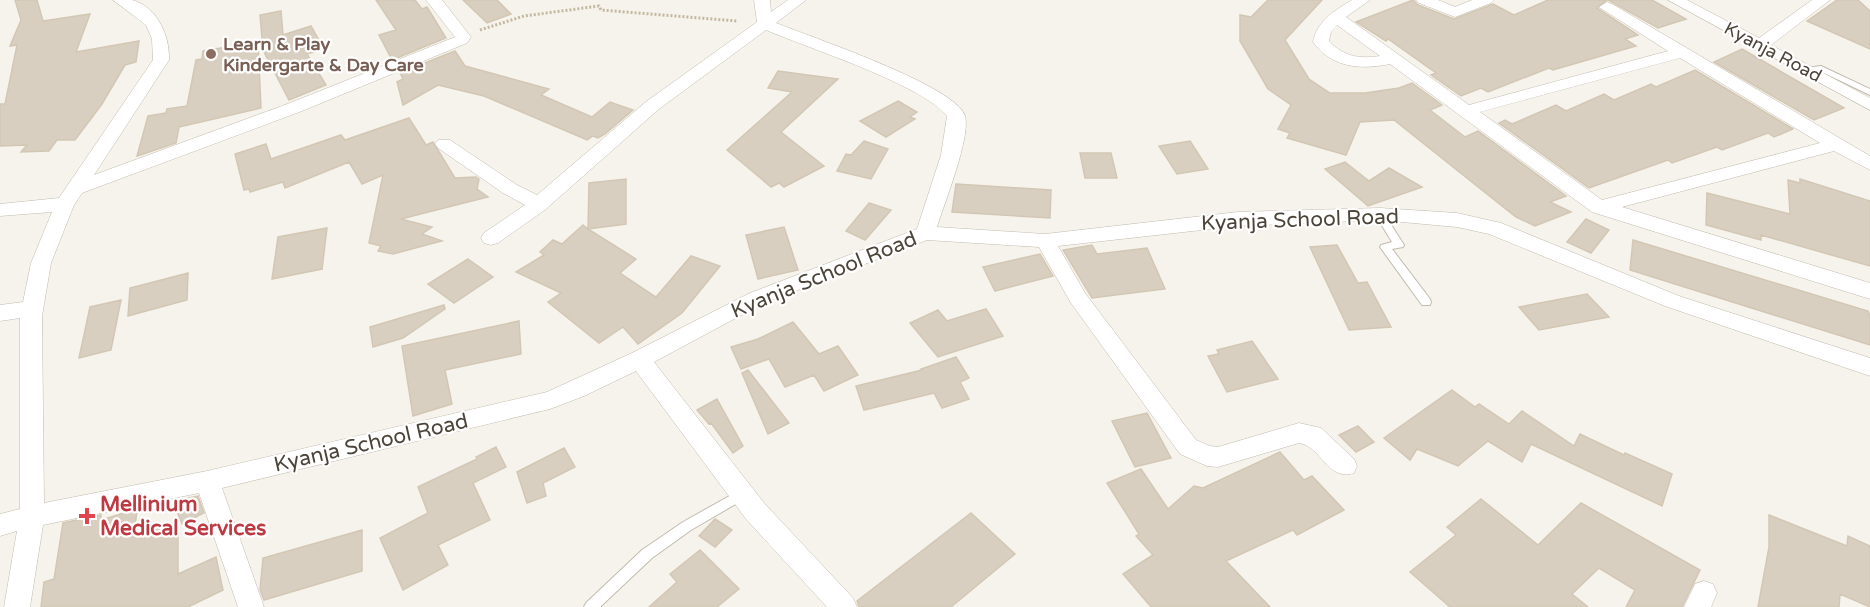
<svg xmlns="http://www.w3.org/2000/svg" width="1870" height="607" font-family="'Varela Round',sans-serif">
<style>
.building{fill:#d8cfc1;stroke:#d3c7b4;stroke-width:1.5}
.lines{fill:none;stroke-linecap:round;stroke-linejoin:round}
.lane-casing{stroke:#c2bbae;stroke-width:2}
.street-casing{stroke:#c2bbae;stroke-width:1}
.path{stroke:#c4b79f;stroke-width:3;stroke-dasharray:2 2;stroke-linecap:butt}
.lane{fill:#fff;fill-rule:evenodd}
.street{fill:#fff;fill-rule:evenodd}
.education-dot{fill:#8d6e63;stroke:#fff;stroke-width:2}
.health-dot{fill:#e0444e;stroke:#fff;stroke-width:2}
.labels{text-anchor:middle;dominant-baseline:central;stroke-width:4.5;stroke-linejoin:round;paint-order:stroke}
.far-education-label{font-size:18px;font-weight:bold;fill:#785e54;stroke:#fff;text-anchor:start}
.far-street-label{font-size:18px;fill:#4b4439;stroke:#fff}
.street-label{font-size:21px;fill:#4b4439;stroke:#fff}
.health-label{font-size:21px;font-weight:bold;fill:#be3a42;stroke:#fff;text-anchor:start}
</style>
<rect width="100%" height="100%" fill="#f6f3ec"/>
<path class="building" d="M15,0H37L43,21L90,14L76,52L139,41L136,62L125,65L102,104L75,140H57L49,151L21,152L27,145L0,146V104H5L17,45L10,46L21,20Z
M376,0H415L422,9L427,7L446,38L392,60L379,35L396,30Z
M463,0H497L511,14L487,23Z
M1268,0H1322L1285,40L1309,79L1330,93H1365L1399,88L1412,83L1442,105L1430,110L1465,137L1478,131L1566,196L1550,202L1571,212L1535,226L1516,217L1394,120L1360,122L1346,155L1287,138L1290,133L1278,129L1291,105L1268,89L1240,41V15L1251,17Z
M1413,0L1418,5L1454,19L1493,4L1514,15L1548,0H1607L1597,8L1638,35L1625,39L1636,46L1553,70L1549,68L1488,92L1481,88L1461,96L1431,75L1436,73L1388,39L1386,41L1356,22Z
M1608,0H1652L1686,19L1658,28Z
M1837,0H1858L1870,11V49L1807,21Z
M281,11L283,35L311,26L324,49L307,54L326,85L289,100L263,50L260,15Z
M258,42L261,108L179,127L176,143L137,156L148,116L166,113L167,109L187,106L196,60L202,59L203,51Z
M1742,49L1844,108L1814,120L1714,62Z
M455,51L465,66L549,89L541,95L592,117L610,102L633,110L605,134L598,138L593,136L587,140L484,96L438,85L403,105L397,82L403,79L400,73Z
M1695,70L1793,129L1774,137L1768,133L1722,150L1717,147L1672,163L1668,160L1589,188L1499,123L1505,120L1512,124L1556,105L1566,111L1604,94L1614,100L1651,84L1656,87Z
M778,71L838,79L781,132L824,166L784,187L779,183L771,187L727,150L792,92L768,88Z
M898,101L917,112L910,117L915,119L886,137L860,121Z
M409,118L426,145L433,142L455,178L476,177L479,179L477,189L488,197L401,219L432,227L422,234L442,241L393,254L378,251L381,246L369,243L383,175L362,184L349,162L285,188L283,182L250,192L249,189L244,190L235,154L266,144L271,159L341,135L345,140Z
M864,141L888,149L871,179L837,171L846,154L851,155Z
M1190,141L1208,169L1177,174L1159,146Z
M1080,153H1111L1117,178H1085Z
M1345,162L1369,181L1389,168L1422,187L1368,206L1325,169Z
M626,179V224L588,229L636,259L620,273L656,297L691,256L720,266L682,313L638,344L623,327L599,343L548,302L561,293L516,272L544,255L540,252L553,240L562,244L583,225L588,229L589,183Z
M1800,179L1870,201V266L1761,235V240L1706,225L1707,193L1790,214L1788,180L1800,183Z
M956,184L1051,190L1050,218L952,212Z
M869,203L891,210L865,240L846,231Z
M1586,219L1609,230L1591,253L1567,242Z
M784,227L798,270L758,279L746,235Z
M327,228L322,269L272,279L278,237Z
M1633,240L1868,311L1870,316V345L1630,270Z
M1092,245L1097,254L1147,248L1165,289L1092,298L1063,250Z
M1337,245L1358,283L1367,282L1391,327L1349,330L1310,247Z
M1040,254L1053,276L995,291L983,267Z
M468,259L493,277L454,303L428,284Z
M188,273L187,300L128,316L130,288Z
M1587,294L1609,317L1539,330L1519,307Z
M121,300L111,350L79,358L90,307Z
M444,305L445,309L403,338L373,347L370,327Z
M986,309L1003,336L938,357L910,323L938,310L947,321Z
M519,321L521,354L445,370L452,404L413,416L402,346Z
M793,322L819,354L838,346L858,375L824,391L814,375L785,387L769,359L741,369L731,347L758,339Z
M1252,341L1278,379L1227,392L1208,356L1219,354L1217,350Z
M956,357L969,378L960,382L969,399L942,408L934,393L864,410L856,386L922,370L921,369Z
M748,370L789,423L768,434L742,373Z
M1452,390L1475,407L1479,404L1509,424L1522,411L1574,446L1580,434L1624,455L1625,453L1672,474L1662,506L1531,444L1522,462L1488,441L1458,466L1417,449L1410,460L1384,438Z
M717,399L743,446L733,453L711,423L709,424L697,410Z
M1147,413L1171,458L1135,467L1112,421Z
M1358,426L1374,442L1356,452L1339,435Z
M496,447L506,467L473,483L490,520L438,545L448,565L403,590L380,538L428,513L418,487L477,459L476,457Z
M564,448L575,467L543,483L546,496L527,503L517,472Z
M1280,452L1304,480L1312,476L1344,510L1297,535L1293,530L1226,561L1270,607H1151L1123,574L1153,555L1136,536L1139,534L1107,483L1141,469L1168,509L1194,486L1203,488Z
M198,496L204,513L182,524L173,501Z
M1481,499L1538,545L1581,503L1700,570L1682,607H1626L1635,590L1599,568L1572,594L1588,607H1450L1410,572L1456,535L1447,527Z
M137,509L134,537L178,522V574L216,557L223,590L188,607H41L44,582L54,579L63,523L101,515V520Z
M971,513L1015,554L951,607H859L857,601Z
M1769,515L1847,546L1848,536L1870,546V607L1840,594L1839,607H1758L1769,547Z
M715,519L732,530L715,547L699,536Z
M362,530V571L264,600L260,590L263,558Z
M700,550L739,589L717,607H649L677,582L670,574Z"/>
<g class="lines">
<defs>
<path id="lane" d="M1821,66L1870,89V95L1820,71L1805,72L1801,70L1805,68Z
M1380,211L1383,212L1404,245L1403,247L1392,249L1430,299L1431,302L1430,305H1422L1380,247L1381,245L1392,242L1375,214Z
M742,489L746,490L748,494L746,498L691,530L652,558L600,607H584L586,603L642,550L683,522Z"/>
<path id="street" d="M113,0C119,0 127,0 132,0C158,7 170,37 169,60L94,175L290,103L455,37L426,0H442L471,37L467,43L302,111L82,193L74,205L51,263L42,316L44,503L207,471L547,392L632,353L750,293L917,229L941,155L947,116C921,84 808,48 766,30L659,109L546,209L498,243L491,245L484,243L481,238L484,233L525,205L503,193L438,148L435,144L438,140H450L517,185L537,195L647,101L757,22L754,0H770L771,12L788,0H806L776,23C808,36 957,86 965,116C971,137 944,204 937,227L1045,234L1238,212L1380,208L1457,213L1501,223L1679,296L1870,358V376L1665,306L1489,234L1457,227L1380,220L1238,226L1058,246L1085,293L1196,440L1210,446L1218,447L1299,423L1321,428L1354,459L1357,466L1354,473C1328,482 1321,446 1299,443L1218,467L1207,466L1180,454L1071,303L1039,247L927,240L764,303L654,362L764,503L853,598L857,607H827L746,519L636,371L584,396L550,409L222,488L264,607H238L199,493L43,525L30,607H4L17,531L0,536V514L20,509V318L0,321V305L23,302L31,263L52,212L0,216V204L59,198L153,60L152,39L146,25Z
M1352,0H1370L1346,17L1469,105L1668,51L1599,7L1607,2L1612,4L1870,156V170L1834,151L1622,207L1870,283V299L1592,212L1390,64C1361,70 1332,68 1313,42C1317,21 1334,11 1352,0ZM1337,25L1380,56C1359,59 1344,57 1329,41L1331,32ZM1680,58L1820,143L1602,200L1480,112Z
M1416,0H1438L1455,7L1472,0H1494L1491,3L1455,17L1419,3Z
M1668,0H1687L1759,38L1812,0H1830L1771,45L1870,98V110Z
M1704,581L1713,584L1717,593L1711,607H1684L1695,584Z"/>
</defs>
<use href="#lane" class="lane-casing"/>
<use href="#street" class="street-casing"/>
<path class="path" d="M480,30L524,16L599,6L601,10L737,21"/>
<use href="#lane" class="lane"/>
<use href="#street" class="street"/>
</g>
<circle class="education-dot" cx="211" cy="54" r="6"/>
<path class="health-dot" d="M84 507h6v6h6v6h-6v6h-6v-6h-6v-6h6z"/>
<g class="labels">
<g class="far-education-label">
<text x="223" y="44">Learn &amp; Play<tspan x="223" dy="21">Kindergarte &amp; Day Care</tspan></text>
</g>
<g class="far-street-label">
<text transform="translate(1773 52) rotate(28)">Kyanja Road</text>
</g>
<g class="street-label">
<text transform="translate(1300 220) rotate(-2)">Kyanja School Road</text>
<text transform="translate(824 275) rotate(-22)">Kyanja School Road</text>
<text transform="translate(371 443) rotate(-13)">Kyanja School Road</text>
</g>
<g class="health-label">
<text x="100" y="504">Mellinium<tspan x="100" dy="24">Medical Services</tspan></text>
</g>
</g>
</svg>
